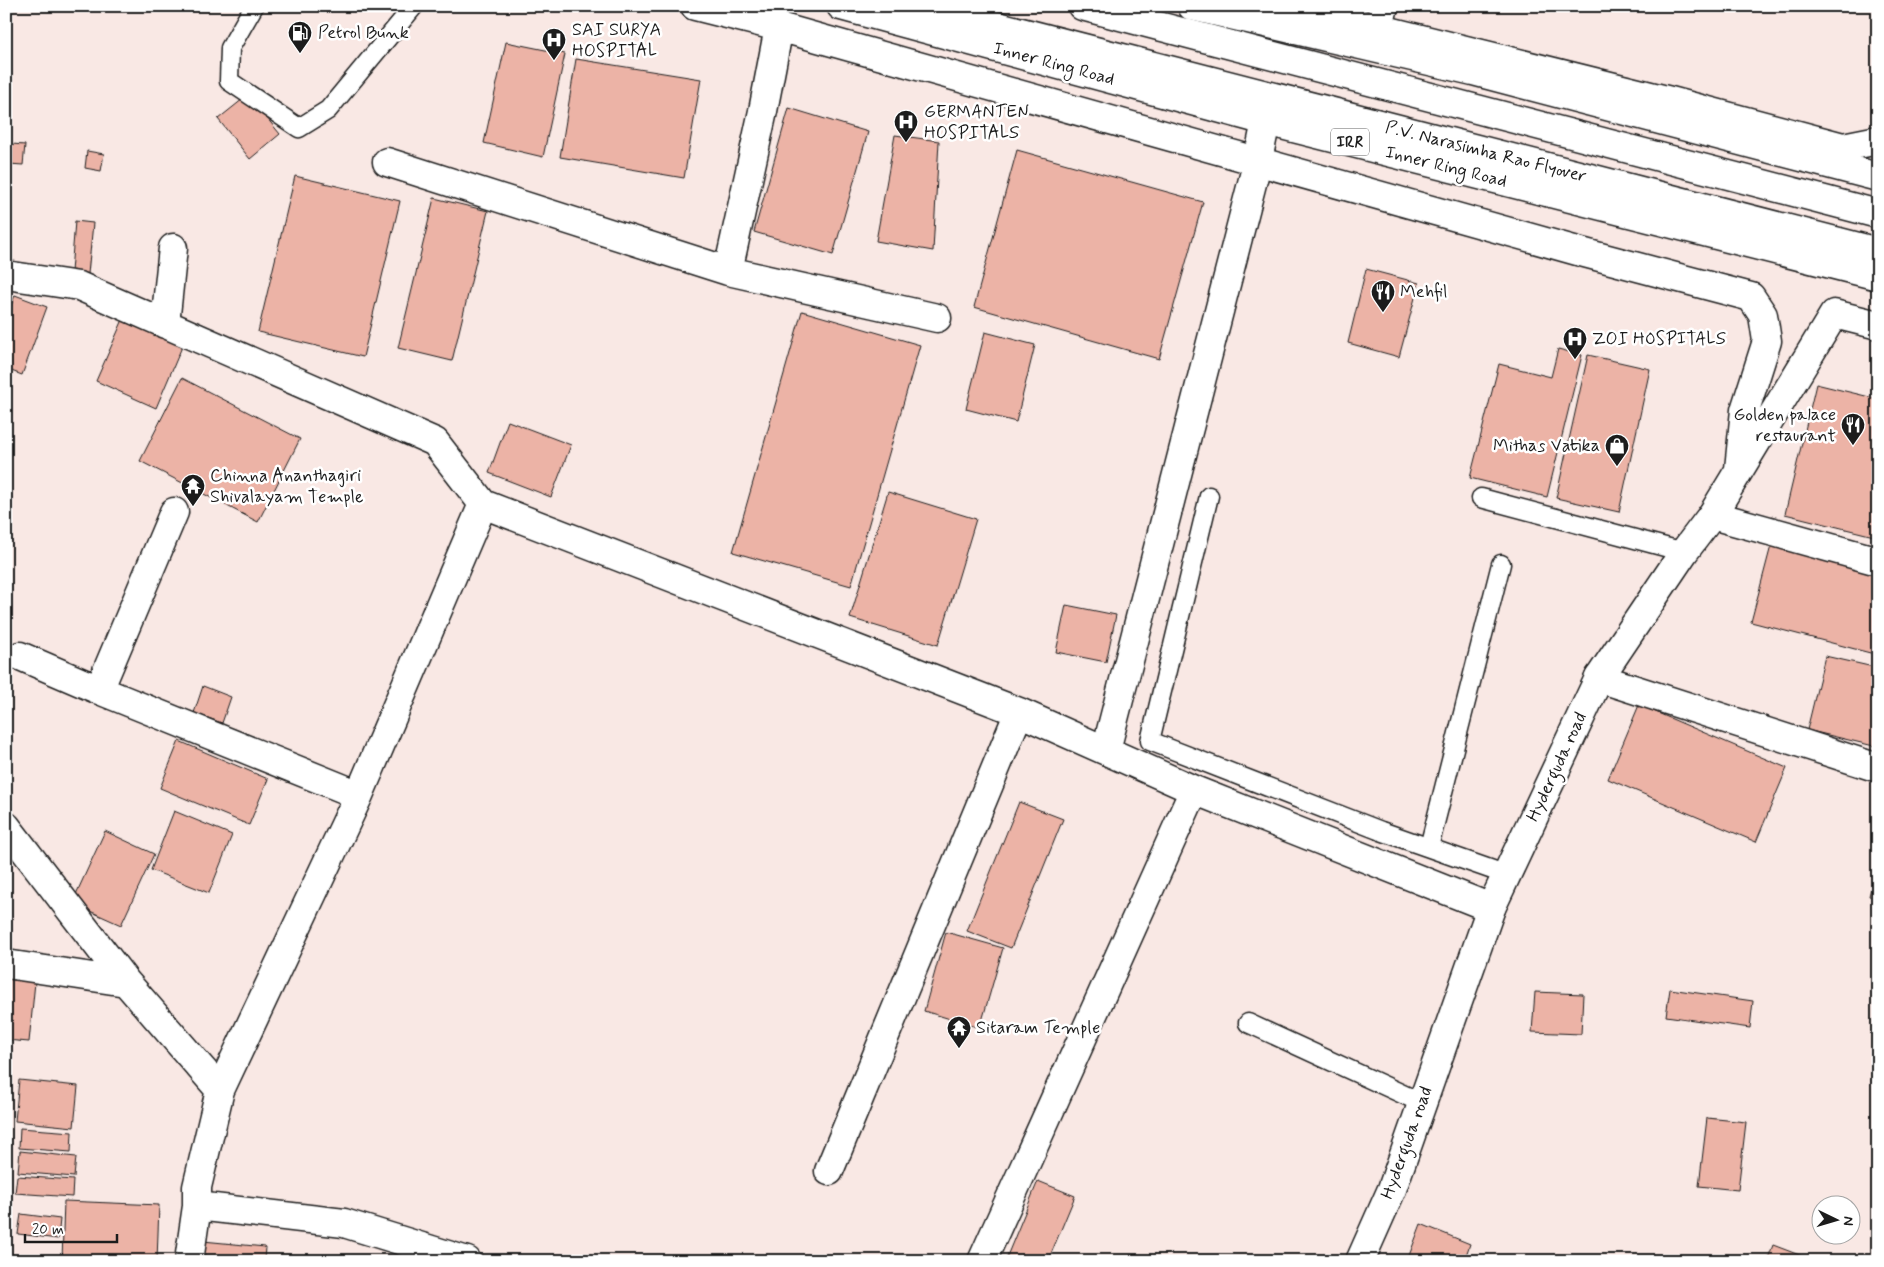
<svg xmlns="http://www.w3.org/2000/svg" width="1884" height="1267" font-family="Mynerve,sans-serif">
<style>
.building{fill:#ecb3a6;stroke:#1c1c1c}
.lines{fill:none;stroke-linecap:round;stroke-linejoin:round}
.service-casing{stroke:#1c1c1c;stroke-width:21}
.minor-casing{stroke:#1c1c1c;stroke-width:31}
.tertiary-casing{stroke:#1c1c1c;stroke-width:31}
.primary-casing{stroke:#1c1c1c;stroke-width:31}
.motorway-casing{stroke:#1c1c1c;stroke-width:31}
.service{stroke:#fff;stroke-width:18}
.minor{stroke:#fff;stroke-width:28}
.tertiary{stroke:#fff;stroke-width:28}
.primary{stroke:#fff;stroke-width:28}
.motorway{stroke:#fff;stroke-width:28}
.labels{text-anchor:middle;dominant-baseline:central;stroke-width:5;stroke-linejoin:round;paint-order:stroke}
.shield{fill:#fff;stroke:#606060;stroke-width:1}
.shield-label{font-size:16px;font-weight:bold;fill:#1c1c1c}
.poi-label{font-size:18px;fill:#1c1c1c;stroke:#fff;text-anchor:start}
.street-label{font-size:18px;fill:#1c1c1c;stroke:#fff}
</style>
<rect width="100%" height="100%" fill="#f9e8e4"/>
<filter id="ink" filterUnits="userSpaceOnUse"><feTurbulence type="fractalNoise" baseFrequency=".02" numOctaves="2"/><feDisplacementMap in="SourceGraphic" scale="10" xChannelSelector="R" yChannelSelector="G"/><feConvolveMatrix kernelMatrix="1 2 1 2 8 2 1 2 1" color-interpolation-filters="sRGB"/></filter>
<g filter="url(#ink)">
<path class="building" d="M41,6H58L57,11Z
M506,42L565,54L543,157L484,143Z
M576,59L701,79L684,178L560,157Z
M248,95L280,134L250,159L218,119Z
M789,108L868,132L833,255L754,232Z
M895,135L939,141L933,251L876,241Z
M11,144L25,145L23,165L9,164Z
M1017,150L1203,202L1159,359L974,307Z
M87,151L104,154L101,171L85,168Z
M295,176L400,201L363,357L258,332Z
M434,198L488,211L452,361L398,348Z
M75,221L93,223L88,274L71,272Z
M1366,269L1419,283L1399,357L1348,343Z
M15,295L47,307L22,375L6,369V319Z
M802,311L920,345L851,586L733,552Z
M125,315L184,342L156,408L96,381Z
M985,332L1035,345L1016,422L966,409Z
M1558,349L1582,355L1547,497L1470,478L1499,364L1551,377Z
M1588,355L1650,369L1619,512L1556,498Z
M182,378L300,439L258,522L140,461Z
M1816,384L1878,399V537L1785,514Z
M508,421L571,445L551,497L489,473Z
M888,492L976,519L938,645L850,618Z
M1772,542L1878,570V655L1751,622Z
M1066,605L1116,615L1106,662L1056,652Z
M1825,656L1878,668V747L1807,730Z
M203,686L231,697L222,723L194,713Z
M1639,705L1787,768L1756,842L1608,779Z
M179,741L268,779L249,825L160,788Z
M1019,802L1063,819L1011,948L967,931Z
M174,811L232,835L209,893L151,870Z
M105,831L154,854L121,925L72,903Z
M1878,862V898L1869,896Z
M946,932L1003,948L980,1028L924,1011Z
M6,979L35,982L29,1042L6,1040Z
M1670,989L1753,1001L1750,1028L1666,1016Z
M1535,992L1583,994L1581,1034L1532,1032Z
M19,1080L78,1086L74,1127L15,1121Z
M1707,1118L1746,1122L1738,1190L1699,1186Z
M20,1128L72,1132L71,1152L19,1148Z
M20,1151L76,1157L74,1177L18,1172Z
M17,1176L73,1180L72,1197L15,1193Z
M1038,1181L1075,1196L1048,1261H1005Z
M64,1201L159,1205L157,1261H62Z
M21,1214L60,1219L58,1239L18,1234Z
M1421,1224L1470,1244L1464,1261H1407Z
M203,1241L265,1247L264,1261H201Z
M1773,1245L1815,1261H1767Z"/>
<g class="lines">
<defs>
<path id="service" d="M254,6L230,48L229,81L299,128L328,110L414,6
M1209,496L1150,741L1381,831L1507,875
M1481,498L1684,552
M1429,847L1501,564
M1248,1023L1422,1103"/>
<path id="minor" d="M1379,28L1384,6
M387,162L728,271L763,111L779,27
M728,271L937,318
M6,275L79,286L435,442L483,504L359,795L220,1090L197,1187V1206L189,1261
M165,324L173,248
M483,504L1019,712L1194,790L1491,908
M1712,515L1878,561
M20,656L99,690L359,795
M1599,678L1878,768
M99,690L174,512
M1106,750L1258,160L1266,121
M6,826L126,982L220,1090
M6,964L126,982
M829,1171L1019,712
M197,1206L344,1223L467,1261
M982,1261L1194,790"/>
<path id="tertiary" d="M695,6L779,27L1581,252L1751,297L1763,315L1767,341L1745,410L1739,469
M1288,6L1671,101L1843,147L1878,140
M1360,1261L1392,1189L1491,908L1599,678L1684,552L1712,515L1834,314L1878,325"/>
<path id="primary" d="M841,6L1266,121L1878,276
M1192,6L1473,71L1878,177"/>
<path id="motorway" d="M920,6L1878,252
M1082,6L1878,214"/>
</defs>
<use href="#service" class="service-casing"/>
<use href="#minor" class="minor-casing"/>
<use href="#tertiary" class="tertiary-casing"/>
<use href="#primary" class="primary-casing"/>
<use href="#motorway" class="motorway-casing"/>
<use href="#service" class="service"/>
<use href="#minor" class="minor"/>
<use href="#tertiary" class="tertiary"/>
<use href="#primary" class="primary"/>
<use href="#motorway" class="motorway"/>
</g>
</g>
<defs>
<symbol id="fuel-pin" viewBox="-11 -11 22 30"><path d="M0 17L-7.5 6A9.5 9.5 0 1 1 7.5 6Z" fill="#1c1c1c" stroke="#fff"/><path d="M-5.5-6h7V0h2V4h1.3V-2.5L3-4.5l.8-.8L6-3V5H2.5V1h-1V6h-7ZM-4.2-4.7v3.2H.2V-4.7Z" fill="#fff"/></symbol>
<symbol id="hospital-pin" viewBox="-11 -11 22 30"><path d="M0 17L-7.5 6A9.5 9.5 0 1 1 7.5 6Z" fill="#1c1c1c" stroke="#fff"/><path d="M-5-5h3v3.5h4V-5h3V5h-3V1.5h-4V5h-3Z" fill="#fff"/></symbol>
<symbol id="restaurant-pin" viewBox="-11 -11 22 30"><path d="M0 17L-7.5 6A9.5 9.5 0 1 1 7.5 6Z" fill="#1c1c1c" stroke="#fff"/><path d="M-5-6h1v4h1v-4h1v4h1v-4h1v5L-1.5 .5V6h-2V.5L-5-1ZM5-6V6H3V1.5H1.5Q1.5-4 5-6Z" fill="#fff"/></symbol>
<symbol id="shop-pin" viewBox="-11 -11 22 30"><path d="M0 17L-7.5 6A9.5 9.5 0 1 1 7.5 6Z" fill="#1c1c1c" stroke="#fff"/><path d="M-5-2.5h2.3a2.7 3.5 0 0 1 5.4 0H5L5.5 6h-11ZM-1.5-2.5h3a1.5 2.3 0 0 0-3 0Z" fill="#fff"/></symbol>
<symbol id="temple-pin" viewBox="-11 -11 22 30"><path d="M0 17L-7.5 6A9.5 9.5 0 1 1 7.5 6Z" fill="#1c1c1c" stroke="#fff"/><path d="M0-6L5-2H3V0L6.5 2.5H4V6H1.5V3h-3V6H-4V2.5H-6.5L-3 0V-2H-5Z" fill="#fff"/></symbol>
</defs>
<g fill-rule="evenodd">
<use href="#fuel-pin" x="286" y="19" width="28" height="38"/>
<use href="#hospital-pin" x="540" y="26" width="28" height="38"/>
<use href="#hospital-pin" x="892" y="108" width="28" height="38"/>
<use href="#restaurant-pin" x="1369" y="278" width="28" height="38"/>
<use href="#hospital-pin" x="1561" y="325" width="28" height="38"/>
<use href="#restaurant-pin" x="1839" y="411" width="28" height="38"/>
<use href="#shop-pin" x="1603" y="432" width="28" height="38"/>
<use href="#temple-pin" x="179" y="472" width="28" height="38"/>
<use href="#temple-pin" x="945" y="1014" width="28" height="38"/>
</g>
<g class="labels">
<rect class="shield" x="1331" y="128.5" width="38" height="27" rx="4"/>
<g class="shield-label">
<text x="1350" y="142">IRR</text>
</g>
<g class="poi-label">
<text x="572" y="30">SAI SURYA<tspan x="572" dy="21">HOSPITAL</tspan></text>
<text x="318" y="33">Petrol Bunk</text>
<text x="924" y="112">GERMANTEN<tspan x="924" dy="21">HOSPITALS</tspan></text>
<text x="1400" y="292">Mehfil</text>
<text x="1592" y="339">ZOI HOSPITALS</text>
<text x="1836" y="415" text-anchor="end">Golden palace<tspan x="1836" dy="21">restaurant</tspan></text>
<text x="1600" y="446" text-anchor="end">Mithas Vatika</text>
<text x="210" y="476">Chinna Ananthagiri<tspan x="210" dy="21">Shivalayam Temple</tspan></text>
<text x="976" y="1028">Sitaram Temple</text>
</g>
<g class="street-label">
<text transform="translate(1054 64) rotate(15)">Inner Ring Road</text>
<text transform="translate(1486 152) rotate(14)">P.V. Narasimha Rao Flyover</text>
<text transform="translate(1446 167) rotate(14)">Inner Ring Road</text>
<text transform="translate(1557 767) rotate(-65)">Hyderguda road</text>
<text transform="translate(1407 1143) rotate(-70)">Hyderguda road</text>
</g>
</g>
<rect width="1884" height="1267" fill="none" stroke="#fff" stroke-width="25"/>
<rect x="12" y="12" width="1859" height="1242" fill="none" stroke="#1c1c1c" stroke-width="2" filter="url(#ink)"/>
<g transform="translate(1836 1220) rotate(95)"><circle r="24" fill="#ffffff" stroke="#a4a4a4"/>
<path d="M0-4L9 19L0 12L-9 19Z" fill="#1c1c1c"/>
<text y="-8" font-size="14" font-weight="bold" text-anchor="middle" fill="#1c1c1c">N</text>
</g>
<path d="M25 1234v8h92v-8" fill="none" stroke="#1c1c1c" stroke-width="2.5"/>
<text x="32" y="1234" font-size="15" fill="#1c1c1c" stroke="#ffffff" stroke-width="4" paint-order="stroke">20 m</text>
</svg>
